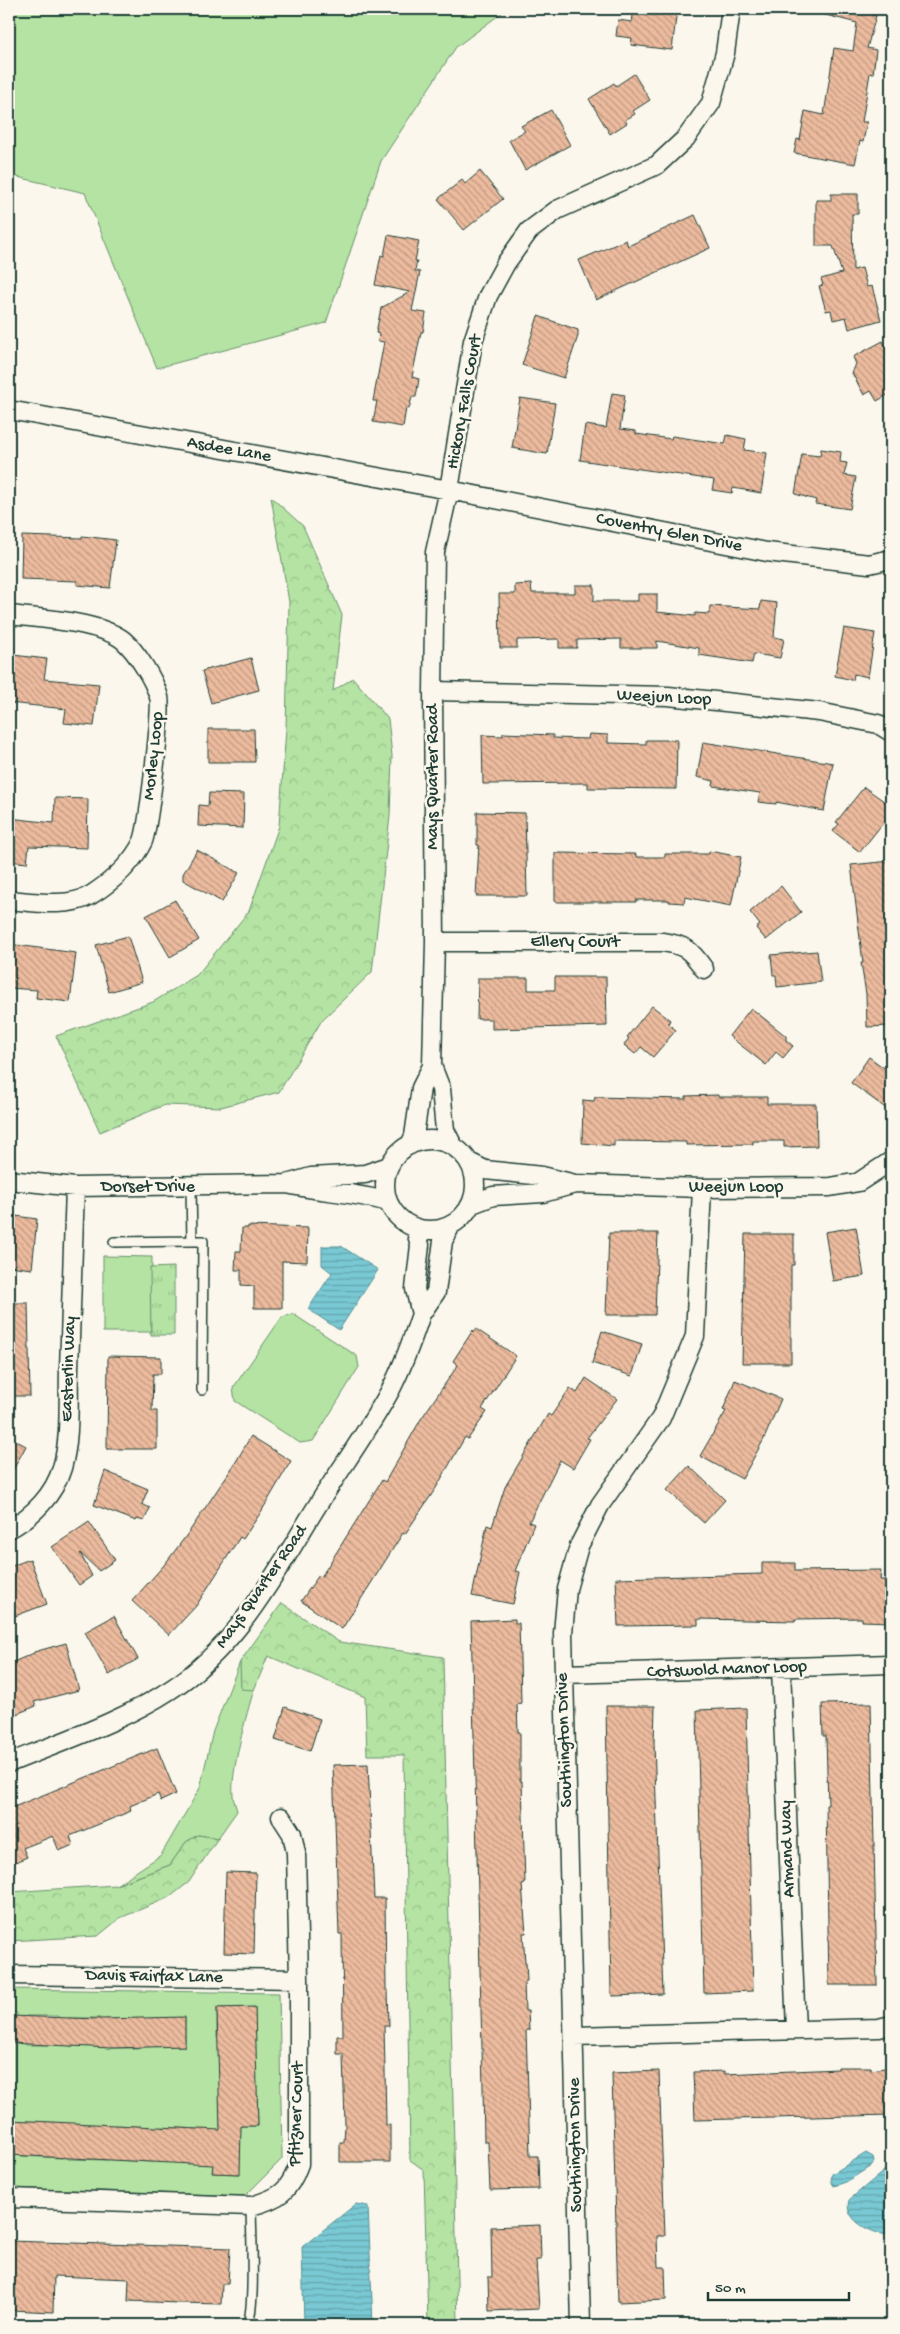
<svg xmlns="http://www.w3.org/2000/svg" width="900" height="2334" font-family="'Gochi Hand',sans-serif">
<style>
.grass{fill:#b4e3a3;stroke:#6a906c;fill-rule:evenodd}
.forest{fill:url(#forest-crowns);stroke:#6a906c}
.park{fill:url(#park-tufts);stroke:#6a906c}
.water{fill:url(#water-rules);stroke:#559194}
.building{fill:url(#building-back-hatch);stroke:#1f3d34}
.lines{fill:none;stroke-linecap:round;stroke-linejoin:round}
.service-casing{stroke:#1f3d34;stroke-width:12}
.minor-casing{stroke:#1f3d34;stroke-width:21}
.service{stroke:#fbf7ec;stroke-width:9}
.minor{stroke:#fbf7ec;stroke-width:18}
.labels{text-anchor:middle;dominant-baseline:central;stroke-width:5;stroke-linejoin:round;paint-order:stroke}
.street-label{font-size:18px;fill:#1f3d34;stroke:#fbf7ec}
</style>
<defs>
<pattern id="forest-crowns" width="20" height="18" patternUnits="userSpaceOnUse" patternTransform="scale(1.25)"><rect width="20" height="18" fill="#b4e3a3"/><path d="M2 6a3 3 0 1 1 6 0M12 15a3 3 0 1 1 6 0" fill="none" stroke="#9ac48d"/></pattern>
<pattern id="park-tufts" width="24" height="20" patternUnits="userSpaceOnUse" patternTransform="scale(1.25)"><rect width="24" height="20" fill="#b4e3a3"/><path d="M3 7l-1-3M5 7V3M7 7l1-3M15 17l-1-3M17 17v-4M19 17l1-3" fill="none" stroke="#9ac48d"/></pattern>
<pattern id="water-rules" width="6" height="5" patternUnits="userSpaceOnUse" patternTransform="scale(1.25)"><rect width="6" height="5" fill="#79c9d4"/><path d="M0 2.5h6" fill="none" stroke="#63a4ad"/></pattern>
<pattern id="building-back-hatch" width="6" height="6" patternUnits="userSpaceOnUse" patternTransform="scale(1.25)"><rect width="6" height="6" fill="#edbb9e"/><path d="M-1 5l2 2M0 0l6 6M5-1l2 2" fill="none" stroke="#bf9982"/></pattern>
</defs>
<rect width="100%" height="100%" fill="#fbf7ec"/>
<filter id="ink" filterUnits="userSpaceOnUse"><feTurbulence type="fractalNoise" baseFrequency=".02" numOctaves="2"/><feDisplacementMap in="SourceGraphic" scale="10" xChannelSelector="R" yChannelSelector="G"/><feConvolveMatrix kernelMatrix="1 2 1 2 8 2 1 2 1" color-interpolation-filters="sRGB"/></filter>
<g filter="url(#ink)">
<path class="grass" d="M9,9H507L456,47L381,161L326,323L157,368L85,193L9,175Z
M103,1256L152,1257L151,1332H103Z
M293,1314L357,1356L359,1367L313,1441L300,1443L235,1401L233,1388L282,1317Z
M240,1662L245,1685L254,1690C247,1711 230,1776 233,1795C233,1800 236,1806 237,1811L218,1838L198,1835L186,1842L170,1865L116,1885L161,1855L200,1788L213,1731Z
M9,1989L279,1993L282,2159L245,2196L9,2188V2155H15L16,2120H9V2043L18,2042L17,2013L9,2012ZM217,2008H255V2038H217ZM26,2016H58L57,2045H26ZM69,2018H100L101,2046H69ZM154,2018H185V2046H153ZM143,2019V2048H111ZM220,2096H257L258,2126H220ZM24,2121L64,2123L62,2158L22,2156ZM69,2124L109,2126L108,2160L68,2159ZM115,2125L154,2127L153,2162L113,2160ZM160,2127L200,2129L158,2162ZM213,2146L239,2174L213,2173Z"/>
<path class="forest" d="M271,497L303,526L342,615L333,691L353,678L388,719L392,756L390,816L372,972L322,1020L279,1092L221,1107L165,1105L100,1132L56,1036L153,1002L197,975L249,911L279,826L286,729L289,602Z
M282,1603L339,1642L443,1657L458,2325H428L424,2170L410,2160L404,1755H367L365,1697L268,1656L254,1690L241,1689L240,1662Z
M198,1835L218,1838L189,1882L170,1897L120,1918L98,1936L9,1941V1892L116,1885L170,1865L186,1842Z"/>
<path class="park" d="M174,1267V1335H151L150,1268Z"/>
<path class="water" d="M322,1246H341L378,1270L339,1330L308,1309L332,1273L322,1265Z
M866,2153L873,2157L874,2162L871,2166L846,2182L834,2186L831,2181L832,2174Z
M891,2165V2235C874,2235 843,2221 849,2200Z
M356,2204L368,2206L373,2325H304L302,2247Z"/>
<path class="building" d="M634,9H677L672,50L631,45L632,38L616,36L618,20L632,22Z
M822,9H874L872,15L876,16L867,48L876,50L873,74L870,73L862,122H867L863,142L860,141L855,164L794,153L797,139L800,140L805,111L824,115L834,48L853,51L857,23L822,14Z
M634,74L650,100L633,111L635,114L625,120L627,123L610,134L589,99L614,83L616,86Z
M551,110L570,145L525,170L509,140L525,131L521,126Z
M480,171L503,199L464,230L438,199L462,180L465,184Z
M831,194H858V214H852L853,270L862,268L867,287L872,286L881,320L849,329L846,317L833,320L831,310L826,311L819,286L823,285L821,279L842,273L833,246H816V200H831Z
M695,215L710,248L596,300L579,260L626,240L628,246Z
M388,235L419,241L415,261H417L415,271L420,272L412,311L426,313L423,332H421L412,377L419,379L416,397H412L409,409L406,408L403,427L373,422L377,401H373L384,342L378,341L379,334L376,333L381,308L410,292L375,285L381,255L384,256Z
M538,316L578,330V336L564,378L522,365Z
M883,341L891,357V393L877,401L871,391L864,395L852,373L856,364L853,357Z
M612,393L625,395L620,429L636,431V434L671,439L672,436L725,444L727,435L746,439L744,450L767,453L761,493L733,488L732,493L712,490L714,480L580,460L585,425L606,428Z
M520,398L555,403L547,454L512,448Z
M821,449L841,452L840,462L847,463L844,475L856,477L850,509L815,504L816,500L795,494L802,454L820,456Z
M22,536L82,538V536L116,540L110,588L77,585V581L21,579Z
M531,584L532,593H575V585H594V601H638V594H657V612L695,616V613L709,614L710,606L760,609L761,601L777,603L774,637L784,639L780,658L754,654L752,663L699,655V648L657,641V648H621V639L577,640V648H559V639L517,640V648H500L499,594H515V585Z
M844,628L875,633L868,677L854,674L853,680L835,676Z
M13,655L47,659L44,679L99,684L94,726L64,723L66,709L9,703Z
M251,658L259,690L211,703L202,671Z
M208,729H254L255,762H208Z
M503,733L553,735V738L588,739L589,734L608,735V743L646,744V740H677L676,789L588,788V783L483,784L482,735L503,736Z
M703,742L833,763L824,811L776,802V804L758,802L760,793L713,786L714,781L697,777Z
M864,787L891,806V813L860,852L833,831L839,824L836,822Z
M209,793L244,794L243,828L198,826L199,805L208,806Z
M55,798L88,799L87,848L29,846L27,863L9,861V818L54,823Z
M477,812L525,813L527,896H476L479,845H477Z
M197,850L239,873L222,902L183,880V874Z
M709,851L741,857L731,906L685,897L684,903L669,902V900H636V902H555V853L636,854V857H665V854H709Z
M891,861V1026L867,1027L866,994L861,963H863L851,865Z
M781,886L801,912L766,940L756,928L760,925L750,912Z
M175,900L199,940L170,957L146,916Z
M128,936L142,982L109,992L96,945Z
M9,944L76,953L70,1002L36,998L37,990L9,988Z
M817,951L821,982L777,987L776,975H773L771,955Z
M555,977H606L607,1026L492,1029V1019H477L478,978H528V990H555Z
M652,1006L670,1020L668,1024L676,1030L653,1057L641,1047L635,1054L624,1045L629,1038L627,1037Z
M751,1008L786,1036V1040L793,1046L783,1058L776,1052L766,1065L729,1036Z
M869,1057L891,1073V1112L851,1083Z
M718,1095V1097H767V1104H816L817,1146L784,1147V1141H753V1144L686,1145V1142L614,1141V1146L582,1143L583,1100L594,1101L595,1097L686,1099V1096Z
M9,1215L37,1219L32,1269L9,1266Z
M248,1226L308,1228L307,1262L282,1261V1308H254V1286L241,1285V1270H235L236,1251H241L242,1228H248Z
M856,1227L864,1276L833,1281L825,1232Z
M609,1233H658L655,1315H606Z
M745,1234H794V1265H791V1363H742Z
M9,1303H28L30,1396H9Z
M476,1329L516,1356L482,1409L487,1412L468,1439L465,1437L436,1488L405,1534L403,1533L342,1629L301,1601L319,1575L321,1577L382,1480L385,1482L421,1419L458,1365L453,1361L473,1330L474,1332Z
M602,1331L642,1344L632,1376L592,1363Z
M108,1356L161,1357V1374H153L152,1411H157V1449H107Z
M586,1378L617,1399L587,1438L590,1439L573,1468L560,1460L529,1522L534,1524L515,1571L520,1572L513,1604L472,1596L487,1525L492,1527L505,1487L548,1414L551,1416L570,1388L577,1393Z
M735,1380L781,1399L764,1439L742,1479L700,1456L726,1411L723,1410Z
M251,1436L291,1461L261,1512L243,1539L240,1537L196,1606L169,1635L132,1601L165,1564L189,1532L234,1465Z
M9,1437L26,1446L9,1477Z
M689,1466L725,1500L704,1523L667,1490Z
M105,1471L148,1489L142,1504L150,1508L144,1521L137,1519L136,1521L94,1505Z
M89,1522L115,1560L99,1571L80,1553L92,1576L79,1585L52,1547Z
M30,1559L47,1604L15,1616L9,1598V1567Z
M762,1563H795V1571L881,1570L880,1580H891V1622L862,1621V1618L795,1619V1621L698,1619V1625L618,1626L616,1578L762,1574Z
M114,1616L138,1659L109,1675L85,1632Z
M515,1619V1623H519L520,1658L521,1703L517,1704L518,1732H520V1781H522L525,1884L522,1885L526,1933H523L525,1962H526L527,1981L524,1982L525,2011H528L529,2030H526L530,2156H538L539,2189L490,2190L488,2142H484L483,2087L471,1621Z
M66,1643L79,1690L34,1702L36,1706L9,1717V1664L34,1653V1652Z
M871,1703L877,1985H829L826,1805H828L826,1736H823L822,1704Z
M606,1706H655L654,1743L663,1994L613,1996L611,1994Z
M285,1707L320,1719L310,1751L275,1740Z
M746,1708L753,1991L704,1993L697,1710Z
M157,1748L176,1794L161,1801L158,1794L130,1806L131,1811L70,1836L73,1845L59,1851L53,1836L23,1848L27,1857L13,1863L9,1854V1809Z
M368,1764L374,1898H385L386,1990H388L389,2026H384L385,2071L386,2125H390V2162H340V2142H344L345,2125L343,2054H337V2036H343L342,1934H339L333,1765Z
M226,1872L256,1873L254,1954L224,1953Z
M255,2007L258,2126H241L240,2174L212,2173L213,2165L9,2155V2120L220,2130L217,2008Z
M9,2016L101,2019L185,2017V2046L111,2048L9,2043Z
M838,2067H871V2070L891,2067V2115L695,2120L693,2072L725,2071V2074L838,2069Z
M659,2071L665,2236H657L658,2267H665L666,2300L618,2302L612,2073Z
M540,2225L541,2260H536L539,2309L489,2311L488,2277H492L491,2227Z
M9,2241L230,2248L228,2284H222L221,2304L179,2303L128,2301L129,2279L54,2276L53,2312L9,2310Z"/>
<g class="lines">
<defs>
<path id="service" d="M191,1187L192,1241H203L202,1390
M114,1242L192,1241
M247,2325C256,2310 251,2229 251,2206"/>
<path id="minor" d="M9,410L449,490L767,552L869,564L891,559
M9,615C39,618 100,622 123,640C137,652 154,680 159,697C163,708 148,829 143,841C132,864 113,881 91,895C69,908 33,902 9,900
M433,691L668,696L819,712L878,724L891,732
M435,942H662C685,945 690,949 704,969
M432,1066L435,942L433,691L435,552L449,490L473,341L488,296L506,263L529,231L557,210L657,165L686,138L711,103L725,53L731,9
M385 1185a45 45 0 1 1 90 0a45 45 0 1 1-90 0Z
M410,1145L414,1136L421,1088L432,1066L441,1089L445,1130L453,1146
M469,1162L485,1170L542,1176L575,1184L543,1193L493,1196L472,1204
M9,1180L75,1187L287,1184
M575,1184L702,1188L830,1187L859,1182L891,1161
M388,1202C355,1192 321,1192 287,1184L311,1177L365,1174L389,1166
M415,1228L420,1245L415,1289L421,1314L436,1292L443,1241L451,1225
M9,1529C33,1516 54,1495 62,1468C71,1437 68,1401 69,1369C71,1309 73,1248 75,1187
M781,1668L796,2030
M564,1674L891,1664
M9,1763C63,1741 121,1722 170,1690C238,1647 276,1572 317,1506C341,1468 368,1431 390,1391C403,1366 412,1341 421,1314
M9,1975L299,1979
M574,2036L879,2028L891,2025
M9,2198L251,2206C280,2198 289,2192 299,2164V1979L296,1853L292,1834L281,1817
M581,2325L564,1674L563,1633L567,1589L579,1546L600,1505L661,1418L695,1336L702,1188"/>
</defs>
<use href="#service" class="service-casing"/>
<use href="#minor" class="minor-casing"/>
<use href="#service" class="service"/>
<use href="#minor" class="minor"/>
</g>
</g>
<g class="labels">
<g class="street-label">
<text transform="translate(465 402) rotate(-80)">Hickory Falls Court</text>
<text transform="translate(229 450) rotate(10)">Asdee Lane</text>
<text transform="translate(669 533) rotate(11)">Coventry Glen Drive</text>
<text transform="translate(664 698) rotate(3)">Weejun Loop</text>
<text transform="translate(154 756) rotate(-84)">Morley Loop</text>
<text transform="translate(433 777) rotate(-90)">Mays Quarter Road</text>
<text x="575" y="942">Ellery Court</text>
<text x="148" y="1187">Dorset Drive</text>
<text x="736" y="1187">Weejun Loop</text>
<text transform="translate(69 1369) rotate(-88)">Easterlin Way</text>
<text transform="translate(262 1587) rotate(-55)">Mays Quarter Road</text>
<text transform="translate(727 1670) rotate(-2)">Cotswold Manor Loop</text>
<text transform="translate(565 1740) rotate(-92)">Southington Drive</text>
<text transform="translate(788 1849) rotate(-92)">Armand Way</text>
<text transform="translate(154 1977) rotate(1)">Davis Fairfax Lane</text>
<text transform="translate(297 2114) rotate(-88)">Pfitzner Court</text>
<text transform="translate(576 2145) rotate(-91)">Southington Drive</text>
</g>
</g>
<rect width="900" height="2334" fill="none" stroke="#fbf7ec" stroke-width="30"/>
<rect x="15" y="15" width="870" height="2304" fill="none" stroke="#1f3d34" stroke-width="2" filter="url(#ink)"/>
<path d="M708 2292v8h141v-8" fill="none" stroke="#1f3d34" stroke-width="2.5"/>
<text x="715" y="2292" font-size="15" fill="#1f3d34" stroke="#fbf7ec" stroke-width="4" paint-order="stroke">50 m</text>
</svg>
